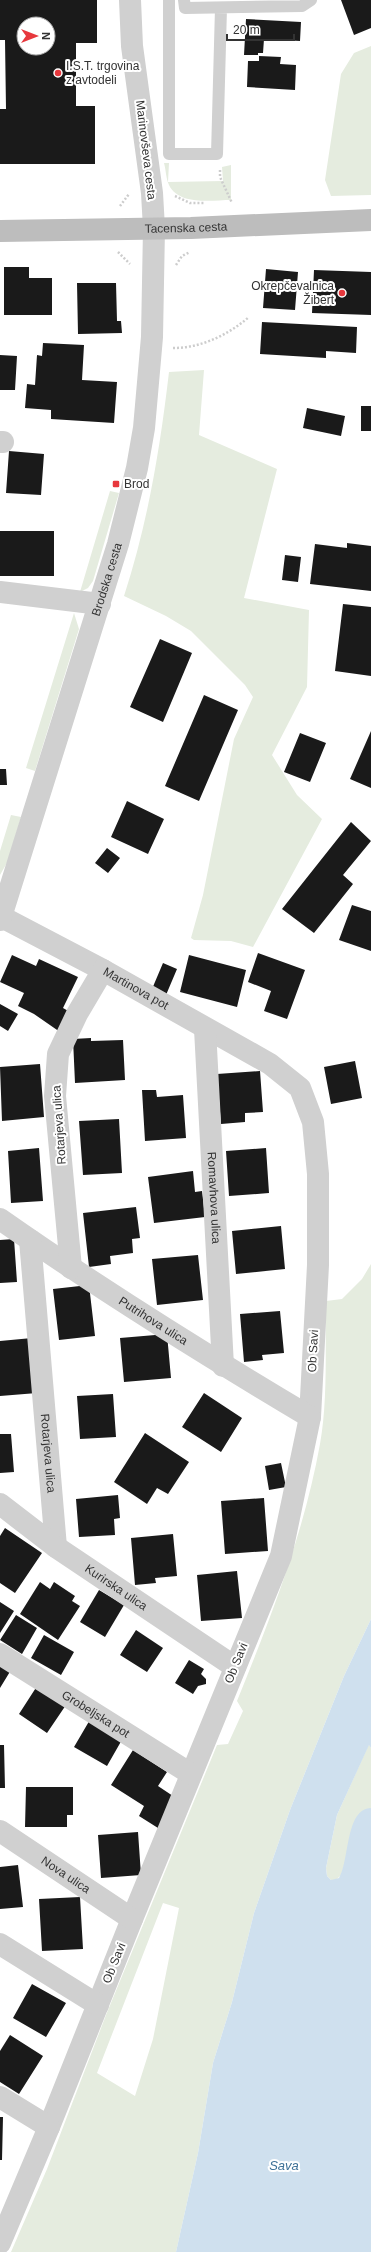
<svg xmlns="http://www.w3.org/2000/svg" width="371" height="2252" font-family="Arial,sans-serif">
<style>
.green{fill:#e5ecdf;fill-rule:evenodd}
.water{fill:#cfe0ee}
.building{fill:#1a1a1a;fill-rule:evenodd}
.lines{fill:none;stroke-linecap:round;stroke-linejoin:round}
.path{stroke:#cdcdcd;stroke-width:2.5;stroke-dasharray:2 2;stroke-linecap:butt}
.service{stroke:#d0d0d0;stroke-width:12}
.minor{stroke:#d0d0d0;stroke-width:22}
.secondary{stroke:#bdbdbd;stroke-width:22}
.poi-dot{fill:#e7383d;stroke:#fff;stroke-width:1.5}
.labels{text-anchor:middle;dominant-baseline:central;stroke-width:4;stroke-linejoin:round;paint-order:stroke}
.poi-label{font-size:12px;fill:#333;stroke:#fff;text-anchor:start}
.street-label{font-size:12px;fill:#333;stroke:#fff}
.water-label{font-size:13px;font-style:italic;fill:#3e7197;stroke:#fff}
</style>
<rect width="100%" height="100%" fill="#fff"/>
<path class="green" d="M371,46V195L331,196L325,180L341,74L354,53Z
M164,163H169L168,182L223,181L222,167L231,165V200C213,200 179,206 169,185C166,179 166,170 164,163Z
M204,370L199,435L277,469L244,598L309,610L307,687L272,755L297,795L322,819L253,947L231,941L194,940L191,938L203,895L234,739L253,697L245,685L191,631L166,616L124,596C148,522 160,449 169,372Z
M110,491L119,493L93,581L88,588L80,592Z
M74,613L79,629L35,771L26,768Z
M11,815L21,817L8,861L0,875V851Z
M371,1264V1619L344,1676L290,1810L254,1913L232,2002L213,2063L198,2153L176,2252H11L47,2169L106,2015L217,1745L228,1744L243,1711L237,1701C271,1617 304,1533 320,1444C328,1400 325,1346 326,1301L342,1299L362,1279ZM163,1903L179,1908L153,2039L135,2096L97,2073Z
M369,1744L371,1748V1808L350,1837L345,1863L341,1875L336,1880H331L327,1876L326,1868L337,1815Z"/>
<path class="water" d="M371,1619V1748L369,1745L337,1815L326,1868L327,1876L331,1880L339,1878C350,1860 345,1809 371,1808V2252H176L198,2153L213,2063L232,2002L254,1913L290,1810L344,1676Z"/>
<path class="building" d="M0,0H97V43H76V106H95V164H0V109H6L5,40H0ZM24,24H48V48H24Z
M341,0H371V28L354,35Z
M246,19L301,22L300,41L264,39L263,53H258V55H244Z
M259,56L281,57L280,64L296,65L295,90L247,87L248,61H259Z
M4,267H29V278H52V315H4Z
M266,269L298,272L295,310L263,308Z
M314,270L371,272V315L312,313Z
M77,283H116L117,321H121L122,333L78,334Z
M262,322L357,327L356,353L326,351V358L260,354Z
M43,343L84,345L82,380L117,382L114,423L51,419V410L25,408L27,384L35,385L37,355L42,356Z
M0,355L17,356L15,390H0Z
M361,406H371V431H361Z
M307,408L345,416L341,436L303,428Z
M9,451L44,454L41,495L6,493Z
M0,531H54V576H0Z
M347,543L371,546V591L310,584L315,544L347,548Z
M285,555L301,557L298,582L282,580Z
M343,604L371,607V676L335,671Z
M160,639L192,653L163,722L130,707Z
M204,695L238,710L199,801L165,786Z
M371,731V788L350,779Z
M300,733L326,743L310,782L284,772Z
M0,769H6L7,785H0Z
M127,801L164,819L148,854L111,837Z
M351,822L371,841L343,875L353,884L314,933L282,909Z
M107,848L120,858L108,873L95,863Z
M352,905L371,911V951L339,940Z
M258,953L305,970L287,1019L264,1011L271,991L248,982Z
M12,955L36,966L39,959L78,977L63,1008L70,1012L60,1032L34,1014L18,1006L24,993L0,982Z
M189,955L246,970L237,1007L180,992Z
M163,963L177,969L166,995L152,989Z
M0,1004L18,1014L8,1031L0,1026Z
M91,1038V1041L123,1040L125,1080L75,1083L73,1039Z
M355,1061L362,1098L331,1104L324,1067Z
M40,1064L44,1117L2,1121L0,1067Z
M260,1071L263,1112L245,1113V1122L221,1124L217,1074Z
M142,1090H156L157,1097L183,1095L186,1138L145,1141Z
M119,1119L122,1173L83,1175L79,1121Z
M39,1148L43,1201L11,1203L8,1151Z
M266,1148L269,1193L229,1196L226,1151Z
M193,1171L195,1192L202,1191L205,1217L154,1223L148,1177Z
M136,1207L140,1238L132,1239L133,1253L110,1256L111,1264L89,1267L83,1213Z
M281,1226L285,1269L236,1274L232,1231Z
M14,1239L17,1282L0,1283V1240Z
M198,1255L203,1300L157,1305L152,1259Z
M89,1285L95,1336L59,1340L53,1289Z
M280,1311L284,1353L262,1355L263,1360L244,1362L240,1314Z
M167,1334L171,1378L124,1382L120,1338Z
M32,1338L37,1393L0,1396V1341Z
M204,1393L242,1418L221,1452L182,1427Z
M113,1394L116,1437L80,1439L77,1396Z
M145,1433L189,1462L168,1494L157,1488L147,1504L114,1482Z
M0,1434H11L14,1472L0,1473Z
M281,1463L286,1487L269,1490L265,1466Z
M118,1495L120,1518L114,1519L115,1535L79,1537L76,1499Z
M264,1498L268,1551L225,1554L221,1501Z
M5,1528L42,1553L15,1593L0,1583V1536Z
M173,1534L177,1576L155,1578L156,1583L135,1585L131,1538Z
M237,1571L242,1618L201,1621L197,1575Z
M40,1582L50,1589L54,1582L75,1596L72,1601L80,1606L58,1640L20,1614Z
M99,1590L124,1605L105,1637L80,1622Z
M0,1602L14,1611L0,1633Z
M16,1615L37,1628L22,1654L0,1640Z
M136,1630L163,1648L147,1672L120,1655Z
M44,1635L74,1652L61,1675L31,1658Z
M189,1660L204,1669L201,1674L206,1679V1684L198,1686L193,1694L175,1683Z
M0,1663L11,1670L0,1688Z
M39,1683L68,1702L47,1733L19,1714Z
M91,1718L123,1738L107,1766L74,1747Z
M0,1745H4L5,1788H0Z
M133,1750L167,1772L158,1786L176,1798L158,1828L139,1816L144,1806L111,1785Z
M26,1787H73V1815H67V1827H25Z
M138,1832L141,1875L101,1878L98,1835Z
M18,1865L23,1907L0,1909V1867Z
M80,1897L83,1949L42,1951L39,1899Z
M32,1984L66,2003L46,2037L13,2018Z
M10,2035L43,2056L19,2094L0,2082V2051Z
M0,2117H3L2,2160H0Z"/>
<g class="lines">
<path class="path" d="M220,170V177L232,203
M175,196L190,203H204
M120,206L129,194
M118,252L130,264
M176,265L182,256L190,252
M173,348C201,348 228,335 249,317"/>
<path class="service" d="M169,0V154H217L221,8
M184,0L185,8L302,6L311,0"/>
<g class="minor">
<path d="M0,442H3"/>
<path d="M0,592L100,604"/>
<path id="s1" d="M0,916L103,970L270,1064L300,1088L313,1122L318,1174V1265L310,1417L281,1556L132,1919L49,2127L0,2243"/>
<path id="s2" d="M0,920L118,544L137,468L144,428L152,337L154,228L152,193L132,46L130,0"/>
<path id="s3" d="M205,1029L223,1366"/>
<path id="s4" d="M0,1219C100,1289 204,1354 310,1417"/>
<path id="s5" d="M30,1240L56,1547"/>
<path d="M71,1268L55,1096L58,1054L77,1014L103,970"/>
<path id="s6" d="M0,1504L56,1547L235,1667"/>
<path id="s7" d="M0,1654L191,1774"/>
<path id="s8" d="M0,1831L132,1919"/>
<path d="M0,1944L98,2005"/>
<path d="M0,2097L49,2127"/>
</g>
<path class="secondary" id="s9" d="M0,231L191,228L371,220"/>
</g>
<g class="poi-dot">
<circle cx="58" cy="73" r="4"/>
<circle cx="342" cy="293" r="4"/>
<rect x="112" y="480" width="8" height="8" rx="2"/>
</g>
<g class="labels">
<g class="poi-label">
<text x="66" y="66">I.S.T. trgovina<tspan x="66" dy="14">z avtodeli</tspan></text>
<text x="334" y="286" text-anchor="end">Okrepčevalnica<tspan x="334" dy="14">Žibert</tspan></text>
<text x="124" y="484">Brod</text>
</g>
<g class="street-label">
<text transform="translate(146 150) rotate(83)">Marinovševa cesta</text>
<text stroke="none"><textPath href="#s9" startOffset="186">Tacenska cesta</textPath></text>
<text stroke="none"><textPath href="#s2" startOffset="357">Brodska cesta</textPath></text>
<text stroke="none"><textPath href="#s1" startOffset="154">Martinova pot</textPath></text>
<text transform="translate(59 1125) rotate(-94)">Rotarjeva ulica</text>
<text stroke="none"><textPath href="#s3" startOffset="169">Romavhova ulica</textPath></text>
<text stroke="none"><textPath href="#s4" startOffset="184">Putrihova ulica</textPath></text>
<text transform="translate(313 1351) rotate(-87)">Ob Savi</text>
<text stroke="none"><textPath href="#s5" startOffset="214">Rotarjeva ulica</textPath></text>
<text stroke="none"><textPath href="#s6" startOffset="143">Kurirska ulica</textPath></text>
<text transform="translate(236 1663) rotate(-68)">Ob Savi</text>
<text stroke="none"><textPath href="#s7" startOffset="113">Grobeljska pot</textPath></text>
<text stroke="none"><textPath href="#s8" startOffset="79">Nova ulica</textPath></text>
<text transform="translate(114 1963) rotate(-68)">Ob Savi</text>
</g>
<g class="water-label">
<text x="284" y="2165">Sava</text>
</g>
</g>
<g transform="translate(36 36) rotate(90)"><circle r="19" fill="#ffffff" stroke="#adadad"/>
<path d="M0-3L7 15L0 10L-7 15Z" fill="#e7383d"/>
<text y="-6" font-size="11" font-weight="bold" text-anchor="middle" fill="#333333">N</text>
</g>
<path d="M227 34v6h67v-6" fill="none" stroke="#333333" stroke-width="2"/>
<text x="233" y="34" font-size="12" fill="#333333" stroke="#ffffff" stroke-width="3" paint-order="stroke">20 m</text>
</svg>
